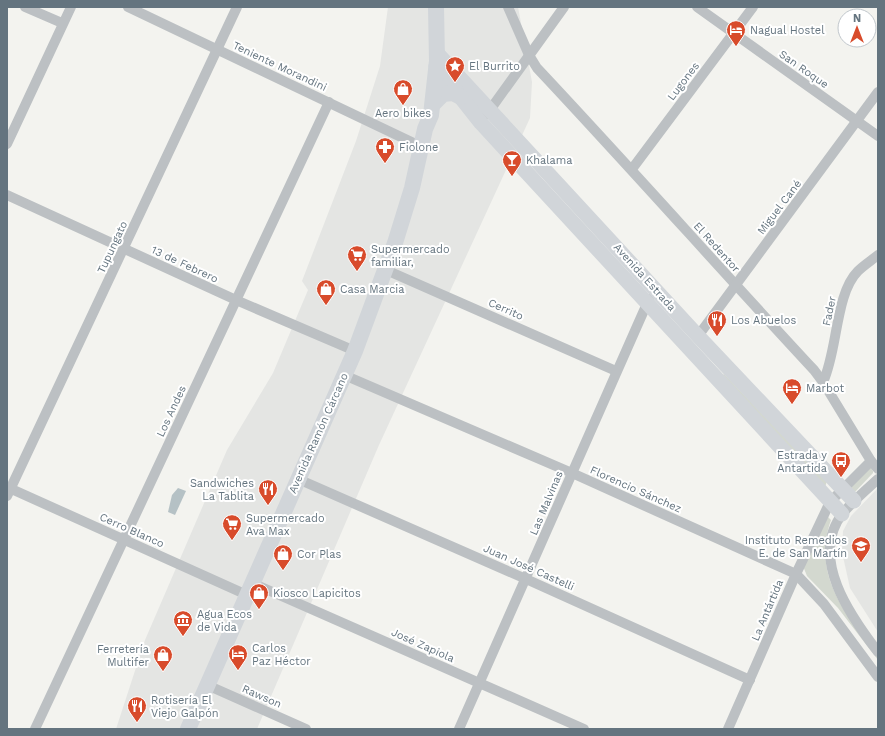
<svg xmlns="http://www.w3.org/2000/svg" width="885" height="736" font-family="'Work Sans',sans-serif">
  <rect width="100%" height="100%" fill="#f3f3ef"/>
  <g fill="#e4e5e3">
    <path d="M388,7H518L532,82L530,118L379,445L257,729H116L145,640L227,450L273,373L308,290L302,281L356,141L380,66Z"/>
    <path d="M878,488V632L850,588L842,552L843,531L851,516Z"/>
  </g>
  <g fill="#d3d8cf">
    <path d="M724,374L827,481L825,487L723,375Z"/>
    <path d="M870,467L873,471V473L854,493L849,489Z"/>
    <path d="M828,517L831,520C811,575 847,616 878,657V660L838,608L807,576L803,566Z"/>
  </g>
  <path fill="#b5c1c5" d="M178,488L186,491L175,515L168,512L172,495Z"/>
  <g fill="none" stroke-linecap="round" stroke-linejoin="round">
    <g stroke="#bcc0c3" stroke-width="10">
      <path d="M25,7L62,23"/>
      <path d="M128,7L422,147"/>
      <path d="M508,7L529,55L537,68C631,168 721,270 814,370L823,382L871,461L878,469"/>
      <path d="M697,7L878,136"/>
      <path d="M487,114L564,7"/>
      <path d="M7,144L71,7"/>
      <path d="M632,169L753,7"/>
      <path d="M7,195L236,300L355,351"/>
      <path d="M386,270L616,371"/>
      <path d="M698,336L878,92"/>
      <path d="M344,375L572,473L796,574L824,604L878,677"/>
      <path d="M823,382C838,350 835,294 858,271C864,265 872,260 878,255"/>
      <path d="M298,479L526,579L750,680"/>
      <path d="M878,479C866,490 853,501 843,513C808,557 851,617 878,652"/>
      <path d="M7,487L247,595"/>
      <path d="M7,496L237,7"/>
      <path d="M252,583L584,729"/>
      <path d="M207,685L306,729"/>
      <path d="M35,729L329,102"/>
      <path d="M459,729L649,299"/>
      <path d="M728,729L796,574L830,502L871,461"/>
    </g>
    <g stroke="#d1d5d9" stroke-width="15">
      <path d="M437,53L698,336L854,501"/>
      <path d="M436,66L481,123L842,514"/>
    </g>
    <g stroke="#d1d5d9" stroke-width="16">
      <path d="M433,104L443,94L453,93L461,97"/>
      <path d="M188,729L355,351L395,243L412,188L425,129L431,115L437,61L436,7"/>
    </g>
  </g>
  <defs>
    <symbol id="hotel-pin" viewBox="-11 -11 22 30"><path d="M0 17L-7.5 6A9.5 9.5 0 1 1 7.5 6Z" fill="#d84b2b" stroke="#fff"/><path d="M-6-4.5h1.5V1H6V5H4.5V3h-9V5H-6ZM-4 0a1.8 1.8 0 1 1 3.6 0ZM.5 0V-2.5h3Q6-2.5 6 0Z" fill="#fff"/></symbol>
    <symbol id="sight-pin" viewBox="-11 -11 22 30"><path d="M0 17L-7.5 6A9.5 9.5 0 1 1 7.5 6Z" fill="#d84b2b" stroke="#fff"/><path d="M0-6L1.8-2.2L6-1.7L2.9 1.2L3.7 5.4L0 3.3L-3.7 5.4L-2.9 1.2L-6-1.7L-1.8-2.2Z" fill="#fff"/></symbol>
    <symbol id="shop-pin" viewBox="-11 -11 22 30"><path d="M0 17L-7.5 6A9.5 9.5 0 1 1 7.5 6Z" fill="#d84b2b" stroke="#fff"/><path d="M-5-2.5h2.3a2.7 3.5 0 0 1 5.4 0H5L5.5 6h-11ZM-1.5-2.5h3a1.5 2.3 0 0 0-3 0Z" fill="#fff"/></symbol>
    <symbol id="pharmacy-pin" viewBox="-11 -11 22 30"><path d="M0 17L-7.5 6A9.5 9.5 0 1 1 7.5 6Z" fill="#d84b2b" stroke="#fff"/><path d="M-2-6h4v4h4v4h-4v4h-4v-4h-4v-4h4Z" fill="#fff"/></symbol>
    <symbol id="bar-pin" viewBox="-11 -11 22 30"><path d="M0 17L-7.5 6A9.5 9.5 0 1 1 7.5 6Z" fill="#d84b2b" stroke="#fff"/><path d="M-6-5H6L.8 .8V4.5H3.5V6h-7V4.5H-.8V.8Z" fill="#fff"/></symbol>
    <symbol id="supermarket-pin" viewBox="-11 -11 22 30"><path d="M0 17L-7.5 6A9.5 9.5 0 1 1 7.5 6Z" fill="#d84b2b" stroke="#fff"/><path d="M-6-5.5h2.5l.6 2H6L4.5 2H-2.5L-4.4-4H-6ZM-1.5 3.2a1.3 1.3 0 1 0 .1 0ZM3 3.2a1.3 1.3 0 1 0 .1 0Z" fill="#fff"/></symbol>
    <symbol id="restaurant-pin" viewBox="-11 -11 22 30"><path d="M0 17L-7.5 6A9.5 9.5 0 1 1 7.5 6Z" fill="#d84b2b" stroke="#fff"/><path d="M-5-6h1v4h1v-4h1v4h1v-4h1v5L-1.5 .5V6h-2V.5L-5-1ZM5-6V6H3V1.5H1.5Q1.5-4 5-6Z" fill="#fff"/></symbol>
    <symbol id="bus-pin" viewBox="-11 -11 22 30"><path d="M0 17L-7.5 6A9.5 9.5 0 1 1 7.5 6Z" fill="#d84b2b" stroke="#fff"/><path d="M-5-6H5V4H4V6H2V4H-2V6H-4V4H-5ZM-3.5-4V0h7V-4ZM-3.5 1.2v1.5H-2V1.2ZM2 1.2v1.5H3.5V1.2Z" fill="#fff"/></symbol>
    <symbol id="school-pin" viewBox="-11 -11 22 30"><path d="M0 17L-7.5 6A9.5 9.5 0 1 1 7.5 6Z" fill="#d84b2b" stroke="#fff"/><path d="M0-5L7-2L0 1L-7-2ZM-4 1L0 2.5L4 1V4Q0 6-4 4Z" fill="#fff"/></symbol>
    <symbol id="museum-pin" viewBox="-11 -11 22 30"><path d="M0 17L-7.5 6A9.5 9.5 0 1 1 7.5 6Z" fill="#d84b2b" stroke="#fff"/><path d="M0-6L6-3V-2H-6V-3ZM-5-1h2V3h-2ZM-1-1h2V3h-2ZM3-1h2V3H3ZM-6 4H6V6H-6Z" fill="#fff"/></symbol>
  </defs>
  <g fill-rule="evenodd">
    <use href="#hotel-pin" x="725" y="19" width="22" height="30"/>
    <use href="#sight-pin" x="444" y="55" width="22" height="30"/>
    <use href="#shop-pin" x="392" y="78" width="22" height="30"/>
    <use href="#pharmacy-pin" x="374" y="136" width="22" height="30"/>
    <use href="#bar-pin" x="501" y="149" width="22" height="30"/>
    <use href="#supermarket-pin" x="346" y="244" width="22" height="30"/>
    <use href="#shop-pin" x="315" y="278" width="22" height="30"/>
    <use href="#restaurant-pin" x="706" y="309" width="22" height="30"/>
    <use href="#hotel-pin" x="781" y="377" width="22" height="30"/>
    <use href="#bus-pin" x="830" y="450" width="22" height="30"/>
    <use href="#restaurant-pin" x="257" y="478" width="22" height="30"/>
    <use href="#supermarket-pin" x="221" y="513" width="22" height="30"/>
    <use href="#school-pin" x="850" y="535" width="22" height="30"/>
    <use href="#shop-pin" x="272" y="543" width="22" height="30"/>
    <use href="#shop-pin" x="248" y="582" width="22" height="30"/>
    <use href="#museum-pin" x="172" y="609" width="22" height="30"/>
    <use href="#hotel-pin" x="227" y="643" width="22" height="30"/>
    <use href="#shop-pin" x="152" y="644" width="22" height="30"/>
    <use href="#restaurant-pin" x="126" y="695" width="22" height="30"/>
  </g>
  <g text-anchor="middle" stroke-width="4" stroke-linejoin="round" paint-order="stroke">
    <g font-size="11" fill="#64747f" stroke="#fff" text-anchor="start">
      <text x="750" y="34">Nagual Hostel</text>
      <text x="469" y="70">El Burrito</text>
      <text x="403" y="117" text-anchor="middle">Aero bikes</text>
      <text x="399" y="151">Fiolone</text>
      <text x="526" y="164">Khalama</text>
      <text x="371" y="253">Supermercado<tspan x="371" dy="13">familiar,</tspan></text>
      <text x="340" y="293">Casa Marcia</text>
      <text x="731" y="324">Los Abuelos</text>
      <text x="806" y="392">Marbot</text>
      <text x="827" y="459" text-anchor="end">Estrada y<tspan x="827" dy="13">Antartida</tspan></text>
      <text x="254" y="487" text-anchor="end">Sandwiches<tspan x="254" dy="13">La Tablita</tspan></text>
      <text x="246" y="522">Supermercado<tspan x="246" dy="13">Ava Max</tspan></text>
      <text x="847" y="544" text-anchor="end">Instituto Remedios<tspan x="847" dy="13">E. de San Martín</tspan></text>
      <text x="297" y="558">Cor Plas</text>
      <text x="273" y="597">Kiosco Lapicitos</text>
      <text x="197" y="618">Agua Ecos<tspan x="197" dy="13">de Vida</tspan></text>
      <text x="252" y="652">Carlos<tspan x="252" dy="13">Paz Héctor</tspan></text>
      <text x="149" y="653" text-anchor="end">Ferretería<tspan x="149" dy="13">Multifer</tspan></text>
      <text x="151" y="704">Rotisería El<tspan x="151" dy="13">Viejo Galpón</tspan></text>
    </g>
    <g font-size="11" fill="#64747f" stroke="#fff">
      <text transform="translate(280 66) rotate(25)" y="4">Teniente Morandini</text>
      <text transform="translate(804 69) rotate(35)" y="4">San Roque</text>
      <text transform="translate(683 81) rotate(-53)" y="4">Lugones</text>
      <text transform="translate(779 207) rotate(-53)" y="4">Miguel Cané</text>
      <text transform="translate(112 247) rotate(-65)" y="4">Tupungato</text>
      <text transform="translate(717 247) rotate(48)" y="4">El Redentor</text>
      <text transform="translate(185 264) rotate(25)" y="4">13 de Febrero</text>
      <text transform="translate(645 277) rotate(48)" y="4">Avenida Estrada</text>
      <text transform="translate(506 309) rotate(24)" y="4">Cerrito</text>
      <text transform="translate(829 311) rotate(-78)" y="4">Fader</text>
      <text transform="translate(171 411) rotate(-65)" y="4">Los Andes</text>
      <text transform="translate(318 433) rotate(-66)" y="4">Avenida Ramón Cárcano</text>
      <text transform="translate(636 489) rotate(24)" y="4">Florencio Sánchez</text>
      <text transform="translate(546 503) rotate(-67)" y="4">Las Malvinas</text>
      <text transform="translate(132 530) rotate(24)" y="4">Cerro Blanco</text>
      <text transform="translate(529 567) rotate(24)" y="4">Juan José Castelli</text>
      <text transform="translate(767 610) rotate(-67)" y="4">La Antártida</text>
      <text transform="translate(423 645) rotate(24)" y="4">José Zapiola</text>
      <text transform="translate(262 696) rotate(24)" y="4">Rawson</text>
    </g>
  </g>
  <rect width="885" height="736" fill="none" stroke="#64747f" stroke-width="16"/>
  <g transform="translate(857 28)"><circle r="19" fill="#ffffff" stroke="#c1c7cc"/>
  <path d="M0-3L7 15L0 10L-7 15Z" fill="#d84b2b"/>
  <text y="-6" font-size="11" font-weight="bold" text-anchor="middle" fill="#64747f">N</text>
  </g>
</svg>
